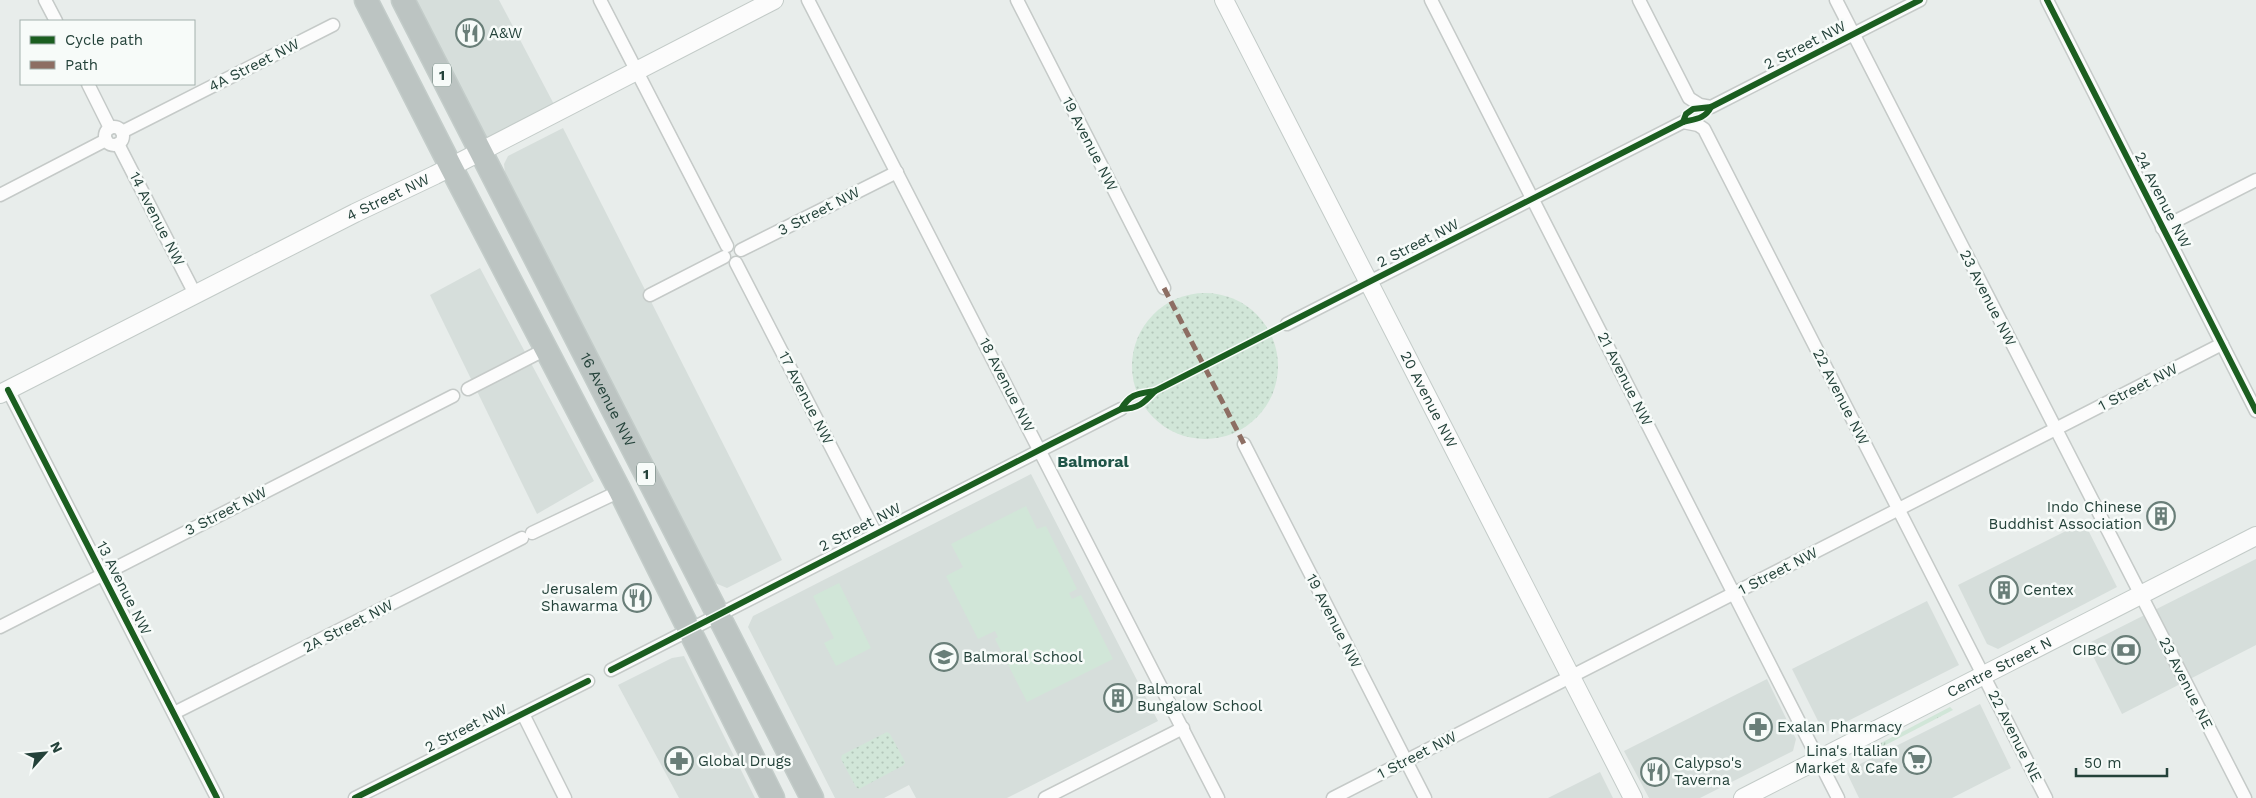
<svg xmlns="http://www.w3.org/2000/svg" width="2256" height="798" font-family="'Work Sans',sans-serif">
  <defs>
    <pattern id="grass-tufts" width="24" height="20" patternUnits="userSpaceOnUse" patternTransform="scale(1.25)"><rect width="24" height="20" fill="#d1e6d8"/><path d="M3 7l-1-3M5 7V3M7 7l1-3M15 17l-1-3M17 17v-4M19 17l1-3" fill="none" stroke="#b3c6ba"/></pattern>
    <pattern id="park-dots" width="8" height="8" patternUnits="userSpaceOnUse" patternTransform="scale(1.25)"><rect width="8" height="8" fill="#d1e6d8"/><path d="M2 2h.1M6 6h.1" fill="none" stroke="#b3c6ba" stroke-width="1.8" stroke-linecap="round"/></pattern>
  </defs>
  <rect width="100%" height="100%" fill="#e8edeb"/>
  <g fill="#d6dedb">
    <path d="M403,0H499L557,110L480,150Z"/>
    <path d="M563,128L782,560L727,588L715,583L505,174L504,164L508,156Z"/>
    <path d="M480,268L594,481L537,514L430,295Z"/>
    <path d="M1031,474L1158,721L1007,798H916L909,785L884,798H835L748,627L753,616Z"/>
    <path d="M2084,522L2117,587L1998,649L1987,644L1958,585Z"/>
    <path d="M2256,559V645L2122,714L2087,644Z"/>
    <path d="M1927,601L1959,665L1824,733L1792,669Z"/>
    <path d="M684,656L755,798H679L618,685L672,658Z"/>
    <path d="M1767,679L1796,739L1793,751L1700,798H1649L1624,751Z"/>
    <path d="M1980,704L2011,768L1952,798H1859L1846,771Z"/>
    <path d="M1600,772L1613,798H1548Z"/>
  </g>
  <path fill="url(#grass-tufts)" d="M1950,707L1953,710L1878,749L1879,744Z"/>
  <g fill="url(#park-dots)">
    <circle cx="1205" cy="366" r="73"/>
    <path d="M887,732L890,734L905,762L904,765L859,789L856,787L841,759L842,755Z"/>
  </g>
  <g fill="#d1e6d8">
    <path d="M1026,506L1037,529L1046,526L1077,589L1069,593L1072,599L1081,595L1113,659L1027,702L995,639L998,637L995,631L978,639L946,576L963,567L951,544Z"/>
    <path d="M839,583L871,648L836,666L824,643L834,638L813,596Z"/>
  </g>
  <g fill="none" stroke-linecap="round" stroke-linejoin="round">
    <defs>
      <g id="street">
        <path d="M45,0L56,21"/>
        <path d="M600,0L727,246"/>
        <path d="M808,0L1218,798"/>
        <path d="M1017,0L1164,288"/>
        <path d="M1431,0L1838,798"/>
        <path d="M1639,0L1689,98L1700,105L1711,107L1920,0"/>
        <path d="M1836,0L2245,798"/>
        <path d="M2047,0L2256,411"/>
        <path d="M88,84L110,128"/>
        <circle cx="114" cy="136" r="9"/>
        <path d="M122,132L333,25"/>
        <path d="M118,144L195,294"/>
        <path d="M0,195L106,140"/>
        <path d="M2162,228L2256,180"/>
        <path d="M741,250L897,172"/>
        <path d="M736,263L876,534"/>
        <path d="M650,295L724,257"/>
        <path d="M1287,324L1683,122L1698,125L1704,129L2046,798"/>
        <path d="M468,389L546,349"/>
        <path d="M8,390L217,798"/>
        <path d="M1244,444L1425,798"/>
        <path d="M532,533L620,491"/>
        <path d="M0,627L453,396"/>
        <path d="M611,670L1121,409"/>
        <path d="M174,713L522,538"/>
        <path d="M523,714L565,798"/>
        <path d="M355,798L588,681"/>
        <path d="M1045,798L1183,728"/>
        <path d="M1333,798L2222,344"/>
      </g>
      <g id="secondary">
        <path id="s1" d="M1224,0L1633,798"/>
        <path id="s2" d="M0,394L355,213L435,175L774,0"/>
        <path id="s3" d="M1743,798L2256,536"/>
      </g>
      <g id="highway">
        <path d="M366,0L451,167L620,491L773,798"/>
        <path id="s4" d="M403,0L812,798"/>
      </g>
    </defs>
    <use href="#street" stroke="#c5cac8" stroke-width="15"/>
    <use href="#secondary" stroke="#c3cbc8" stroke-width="20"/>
    <use href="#highway" stroke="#c3ccc9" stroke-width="25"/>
    <use href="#street" stroke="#fcfcfc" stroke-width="12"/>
    <use href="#secondary" stroke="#fcfcfc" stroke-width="18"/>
    <use href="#highway" stroke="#bcc4c2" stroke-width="22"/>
    <path stroke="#8d6e63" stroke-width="5" stroke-dasharray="10 5" stroke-linecap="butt" d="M1164,288L1244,444"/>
    <defs>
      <g id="cycleway">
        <path d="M2047,0L2256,411"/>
        <path d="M1683,122L1686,114L1693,109L1711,107L1920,0"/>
        <path d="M8,390L217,798"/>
        <path d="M1121,409C1131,393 1138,394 1155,391L1683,122C1695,119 1705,119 1711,107"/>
        <path d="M611,670L1053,443L1121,409C1138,409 1144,403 1155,391"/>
        <path d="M355,798L588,681"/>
      </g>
    </defs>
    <use href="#cycleway" stroke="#f7fbf9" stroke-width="9"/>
    <use href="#cycleway" stroke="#1b5e20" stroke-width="6"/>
  </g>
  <defs>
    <symbol id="restaurant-ring" viewBox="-11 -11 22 22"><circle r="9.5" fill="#f7fbf9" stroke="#697e78" stroke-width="1.5"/><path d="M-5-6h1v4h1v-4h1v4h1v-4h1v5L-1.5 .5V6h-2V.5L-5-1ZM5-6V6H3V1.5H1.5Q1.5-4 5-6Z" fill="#697e78"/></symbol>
    <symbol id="building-ring" viewBox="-11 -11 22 22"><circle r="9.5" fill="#f7fbf9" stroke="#697e78" stroke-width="1.5"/><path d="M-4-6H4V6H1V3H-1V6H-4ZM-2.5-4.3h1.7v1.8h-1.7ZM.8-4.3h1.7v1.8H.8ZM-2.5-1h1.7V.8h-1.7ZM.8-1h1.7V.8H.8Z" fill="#697e78"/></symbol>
    <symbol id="bank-ring" viewBox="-11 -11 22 22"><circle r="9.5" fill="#f7fbf9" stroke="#697e78" stroke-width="1.5"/><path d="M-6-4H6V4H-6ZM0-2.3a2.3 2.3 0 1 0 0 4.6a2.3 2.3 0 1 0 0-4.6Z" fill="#697e78"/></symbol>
    <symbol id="school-ring" viewBox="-11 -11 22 22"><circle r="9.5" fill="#f7fbf9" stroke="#697e78" stroke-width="1.5"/><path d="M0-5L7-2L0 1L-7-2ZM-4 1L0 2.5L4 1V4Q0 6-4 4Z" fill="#697e78"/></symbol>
    <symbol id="pharmacy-ring" viewBox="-11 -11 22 22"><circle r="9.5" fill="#f7fbf9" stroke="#697e78" stroke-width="1.5"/><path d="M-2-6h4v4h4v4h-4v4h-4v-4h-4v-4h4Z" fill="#697e78"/></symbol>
    <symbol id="supermarket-ring" viewBox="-11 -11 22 22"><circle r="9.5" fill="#f7fbf9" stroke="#697e78" stroke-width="1.5"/><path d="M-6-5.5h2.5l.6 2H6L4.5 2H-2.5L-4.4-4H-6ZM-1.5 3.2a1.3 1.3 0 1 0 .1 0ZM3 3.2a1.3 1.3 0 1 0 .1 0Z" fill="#697e78"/></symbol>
  </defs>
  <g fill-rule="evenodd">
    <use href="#restaurant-ring" x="454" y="17" width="32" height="32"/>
    <use href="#building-ring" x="2145" y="500" width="32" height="32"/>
    <use href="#building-ring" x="1988" y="574" width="32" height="32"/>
    <use href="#restaurant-ring" x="621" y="582" width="32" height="32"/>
    <use href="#bank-ring" x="2110" y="634" width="32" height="32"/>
    <use href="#school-ring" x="928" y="641" width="32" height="32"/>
    <use href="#building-ring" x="1102" y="682" width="32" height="32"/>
    <use href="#pharmacy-ring" x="1742" y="711" width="32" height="32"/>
    <use href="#supermarket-ring" x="1901" y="744" width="32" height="32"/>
    <use href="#pharmacy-ring" x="663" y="745" width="32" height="32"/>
    <use href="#restaurant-ring" x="1639" y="756" width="32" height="32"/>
  </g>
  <g text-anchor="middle" stroke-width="5" stroke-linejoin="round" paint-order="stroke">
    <g fill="#f7fbf9" stroke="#637a73" stroke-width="1">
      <rect x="433" y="63.5" width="18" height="23" rx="4"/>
      <rect x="637" y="462.5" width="18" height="23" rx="4"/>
    </g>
    <g font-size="14" font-weight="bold" fill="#24423a">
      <text x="442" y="80">1</text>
      <text x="646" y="479">1</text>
    </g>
    <g font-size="15" fill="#24423a" stroke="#f7fbf9" text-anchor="start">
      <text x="489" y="38">A&amp;W</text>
      <text x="2142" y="512" text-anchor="end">Indo Chinese<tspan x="2142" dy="17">Buddhist Association</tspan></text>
      <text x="618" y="594" text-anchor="end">Jerusalem<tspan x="618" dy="17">Shawarma</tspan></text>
      <text x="2023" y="595">Centex</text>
      <text x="2107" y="655" text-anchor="end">CIBC</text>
      <text x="963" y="662">Balmoral School</text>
      <text x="1137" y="694">Balmoral<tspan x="1137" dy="17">Bungalow School</tspan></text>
      <text x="1777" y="732">Exalan Pharmacy</text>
      <text x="1898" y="756" text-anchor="end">Lina's Italian<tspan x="1898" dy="17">Market &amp; Cafe</tspan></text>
      <text x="698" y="766">Global Drugs</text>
      <text x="1674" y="768">Calypso's<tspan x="1674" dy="17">Taverna</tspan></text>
    </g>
    <g font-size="15" fill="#24423a" stroke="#f7fbf9">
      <text transform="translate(1805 45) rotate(-27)" y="5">2 Street NW</text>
      <text transform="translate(254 65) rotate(-27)" y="5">4A Street NW</text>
      <text transform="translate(1090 144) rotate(63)" y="5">19 Avenue NW</text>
      <text dy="5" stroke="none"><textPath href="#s2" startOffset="435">4 Street NW</textPath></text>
      <text transform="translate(2163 200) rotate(63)" y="5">24 Avenue NW</text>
      <text transform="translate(819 211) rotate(-27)" y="5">3 Street NW</text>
      <text transform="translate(157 219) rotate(63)" y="5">14 Avenue NW</text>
      <text transform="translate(1418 243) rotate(-27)" y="5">2 Street NW</text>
      <text transform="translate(1988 298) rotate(63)" y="5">23 Avenue NW</text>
      <text transform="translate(1625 379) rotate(63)" y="5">21 Avenue NW</text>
      <text transform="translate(1007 385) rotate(63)" y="5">18 Avenue NW</text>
      <text transform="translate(2138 387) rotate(-27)" y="5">1 Street NW</text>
      <text transform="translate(1841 397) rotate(63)" y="5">22 Avenue NW</text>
      <text transform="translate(806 398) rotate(63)" y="5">17 Avenue NW</text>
      <text dy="5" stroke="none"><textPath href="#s4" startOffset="449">16 Avenue NW</textPath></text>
      <text dy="5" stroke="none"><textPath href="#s1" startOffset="449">20 Avenue NW</textPath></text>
      <text transform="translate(226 511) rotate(-27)" y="5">3 Street NW</text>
      <text transform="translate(860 527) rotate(-27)" y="5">2 Street NW</text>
      <text transform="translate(1778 571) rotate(-27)" y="5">1 Street NW</text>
      <text transform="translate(124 588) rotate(63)" y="5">13 Avenue NW</text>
      <text transform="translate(1334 621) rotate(63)" y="5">19 Avenue NW</text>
      <text transform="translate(348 626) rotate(-27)" y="5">2A Street NW</text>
      <text dy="5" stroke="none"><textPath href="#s3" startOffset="288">Centre Street N</textPath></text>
      <text transform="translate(2186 683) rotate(63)" y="5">23 Avenue NE</text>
      <text transform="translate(466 728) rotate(-27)" y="5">2 Street NW</text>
      <text transform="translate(2015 736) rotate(63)" y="5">22 Avenue NE</text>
      <text transform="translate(1417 755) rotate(-27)" y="5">1 Street NW</text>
    </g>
    <g font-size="16" font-weight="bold" fill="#1f5548" stroke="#f7fbf9">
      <text x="1093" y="467">Balmoral</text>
    </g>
  </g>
  <rect x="20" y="20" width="175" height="65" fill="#f7fbf9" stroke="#a3b1ad"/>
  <rect x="30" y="36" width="25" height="8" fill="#1b5e20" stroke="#a3b1ad"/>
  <text x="65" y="45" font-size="15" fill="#24423a">Cycle path</text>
  <rect x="30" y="61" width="25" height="8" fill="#8d6e63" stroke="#a3b1ad"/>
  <text x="65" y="70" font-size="15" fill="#24423a">Path</text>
  <g transform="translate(45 753) rotate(63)" stroke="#f7fbf9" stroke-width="4" paint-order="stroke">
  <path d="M0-4L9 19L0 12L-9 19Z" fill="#24423a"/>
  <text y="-8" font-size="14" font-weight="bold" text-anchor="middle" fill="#24423a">N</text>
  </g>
  <path d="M2076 768v8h91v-8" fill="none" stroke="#24423a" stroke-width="2.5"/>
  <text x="2084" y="768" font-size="15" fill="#24423a" stroke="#f7fbf9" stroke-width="4" paint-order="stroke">50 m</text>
</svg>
